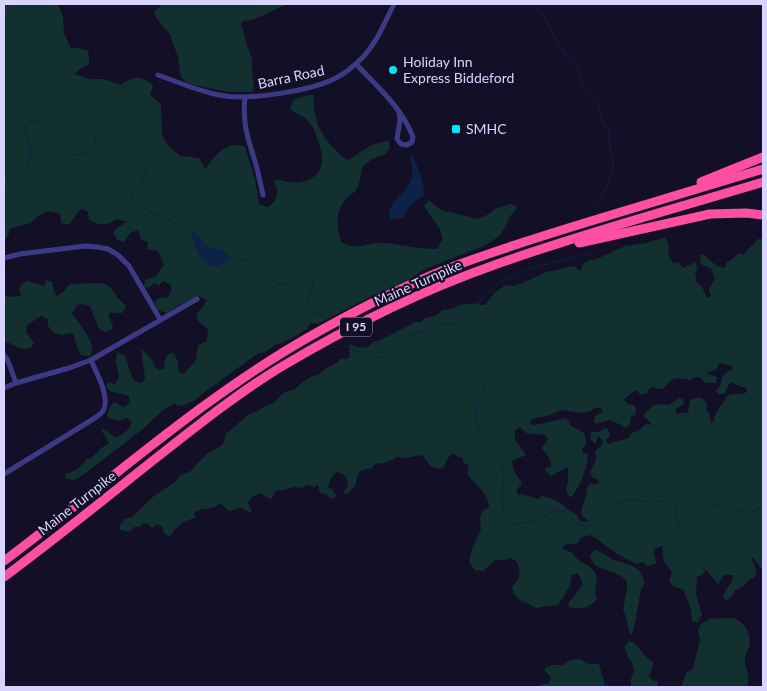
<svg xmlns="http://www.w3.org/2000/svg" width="767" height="691" font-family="Lato,sans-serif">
  <rect width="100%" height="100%" fill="#130f26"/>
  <g fill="#12302f" fill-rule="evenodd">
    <path d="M4,4H58L63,17L64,33L71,48H79L88,51L89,57V65L83,67L74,74L90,79H103L121,85C132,76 140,76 152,84L153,87L150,94L155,100L161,104L162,135L168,146L181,156L199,158L206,169C213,156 229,139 245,147L255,179L259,204L268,207L275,201L278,190L275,185L274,180C281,180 284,181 289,182C313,185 328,170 320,147C317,139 315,128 309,122C304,115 296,115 290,109L293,100L304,96L313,94C314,104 314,113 317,122C321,135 337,155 349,160C362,151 372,142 389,141L390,148L386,154L372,159L362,167C361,175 360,184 356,190C352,195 345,198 342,204C335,216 338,230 341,242C358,252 368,241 386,243C403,245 419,249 437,249L443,238L439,228L424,206L429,200L441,210L478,219L487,215L495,209L510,204L515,205L517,209L510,216L505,228L498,237L486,245L423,270L408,281L358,303L318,324L310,323L307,329L290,339L282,343L276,344L265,352L257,354L216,384L206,391L194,401L182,406L174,404L163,410L144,428L82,476L73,480L65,478L66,473C76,473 81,466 87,458L91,459L100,449L109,443L100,428L110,433L116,438L128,430L132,422L127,418C119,422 114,421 107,416L110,406L115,402L123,407L130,403L129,396L110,391L106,386L108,382L115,384L119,378L116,360L117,352L125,356L132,377L136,382L142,383L145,378L141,348L152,360L155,367L159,370L164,369L165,359L168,354L173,353L178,361L179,373L184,374L196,360L198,345L207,341L208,329C189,316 198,315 207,300L199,296L181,304L167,313L158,310L154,302L159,298H167L172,290L170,284L163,281L159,286L154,283L150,287L144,288L145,280L155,277L164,265L159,253L156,250H147L148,242L141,239L138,230L130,233L124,242L117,240L113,232L120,226L127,222L117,219C105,226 101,226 89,220L88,212L82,209L78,212L69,225L61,223L60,213L47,211L38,216L31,223L9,229V233L6,239L4,238Z"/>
    <path d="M159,4H288L255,19L241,22L247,46L252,58V73L254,87L252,92H228L194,85L186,82L181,77L178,56L172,42L171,36L156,18L154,11L161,7Z"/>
    <path d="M665,237L669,245L668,254L673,263L678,262L683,268L696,262L697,269L695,274L697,278L695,282C707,287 701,291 708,298L711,296L709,289L715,279L711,268L707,267L701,264L700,260L701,255H705C709,261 718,267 725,268L727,262C732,260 735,256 740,253L743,255L758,239H763V570L760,567L753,558L751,559C754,565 760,573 753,578C752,579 751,579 749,580C744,585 743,588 735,590L732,596L726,601L723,597C726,587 732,585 733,575H724L718,584L706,570L703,574L697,577L696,594L702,615L697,623L692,621L691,609L683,589L674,587L669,581L672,572L664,562L662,546L654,549V555L657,563L648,566L642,562L637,564L617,554L594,537L590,535L580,538L578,543L572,544H566L562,548L573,553C577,563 589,563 594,571C601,581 592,589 597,598C592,608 577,611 568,606L569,602L583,585L578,573L572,575L570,586L558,605L548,606L536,608C525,601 514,601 512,587C521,576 521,576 517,562L511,558L504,560H495L483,571L475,570L469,562L472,549L481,529L480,517L484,509L489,508C489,493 475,485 467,474L469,465L464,464L462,457H458L452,453L446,461L444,467L438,469L430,466L423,455L405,458L397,457C390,462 384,463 375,464L372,468C359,470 357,472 356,485L347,494L343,493L348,485L346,477L342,474L337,472C332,476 329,481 328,488L332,489L336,495L335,498L332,499L325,494L320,493L318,485L314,487L309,485L300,488L294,487L283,490H278L274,493L272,499L266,497L261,493L253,496L248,502L251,510V513L241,508L229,511L220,503C211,512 203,506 194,513L196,518C184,520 176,526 170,537L164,533L163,528L158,524L152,528L148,524L144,523L140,527H134L130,532L120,530V525L125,519L132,517L154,496L175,482L180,476L191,471L197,464L207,454L222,445L225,440L226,434L249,414L256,412L267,405L273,404L283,393L295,389L300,384L312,376L319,375C324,367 335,366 341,359H347L350,357L349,344C355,346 360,349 367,347C373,344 371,341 379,341L415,322H422L424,318L435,316L443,310L452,309L459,305L479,303L481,305H485L494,293L505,285L513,286L520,284L546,272L574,266L581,271L582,265L589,260L597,259L625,246L647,243ZM719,363L732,366V370L727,372L722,377L721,384L716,391L719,394H725L728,386L731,382L741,387H746L747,392C740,395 734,393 727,396C723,405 714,412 714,421L711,423L709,413L706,410L707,404L704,399L699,397L690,400L688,413H681L676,414V409L683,405L684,400L679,398L669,405C650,403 655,404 643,416L649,421L652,425L647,424L643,426L639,431L631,433L629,438L607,444L606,440L610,436L608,429L604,428L599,432H591L590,438L595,444L598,436L603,440L601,446L595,451L596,460L590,472L593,478L597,479L599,482L597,484L590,483C585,488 588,493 585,499C582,507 581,507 582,516L587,519L588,522L580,521L577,515L567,509L562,504L553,499L542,496L538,499L522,494L519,496L516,491L522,483L514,471L512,461L516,459L526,455L515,440V431L520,427L526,433L545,435L548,439L542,448L550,459L551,468L546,467L545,470L551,476L568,467V481L566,490L570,498C581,486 587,469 588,454L582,452V449L586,445C586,426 580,434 569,424L570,422L565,418L546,423L532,425L530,422L532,419L550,415L562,410L581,413L591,411L595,408H601L603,412L596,415L594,420L595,424L610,420L623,426L624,428L628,427L630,423L631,416L635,415L636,409L634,405L628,404L624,399L630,394L636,390L641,395L648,393L649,389L653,387L657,389H663L671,380L677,378L690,380L696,377L701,378L705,383H716L717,377L706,373L717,369Z"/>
    <path d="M46,280L52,282L54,292L57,296L63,292L70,284L103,283L110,287L117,297L126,306L122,313H115L111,312L108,315L113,325L112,329L106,332L99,329L90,306L83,304L77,305L72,313C77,321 92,339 92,348C93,350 91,354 90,356L81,355L76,344L74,335L70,333L63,335L54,333L48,326V319L41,316L27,325L26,332L34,343L31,348C18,351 16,345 4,341V295L8,297L21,296L19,289L21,285L28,281L44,286Z"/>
    <path d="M595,549L614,560L631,565L640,571L645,583L641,589L633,633L630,635L626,617L623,609L627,590V581C625,579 623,577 621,576C610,569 593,571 590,556Z"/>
    <path d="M709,619C716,619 730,617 736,619C745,623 750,633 750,642C750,648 746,652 745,657C743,666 752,675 747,687H681L686,673L693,669L700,640L698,630L701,624Z"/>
    <path d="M629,641C640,644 642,656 653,662V666L649,676L653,681H658V687H631V679L634,670L632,662L628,657L624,647Z"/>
    <path d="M580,659L589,664H599L605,685L612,686L617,685L618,687H533L549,683L551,677L544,670L546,667L552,665H563L571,660Z"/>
  </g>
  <g fill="#0c2248">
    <path d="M411,155C417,161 424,185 425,195L410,205L404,217L390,220C385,201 408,194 412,177C413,171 411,163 410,157Z"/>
    <path d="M192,230C201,233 201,244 209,247C219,251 224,247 230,258C225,262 220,268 213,267C202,267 192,241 191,232Z"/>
  </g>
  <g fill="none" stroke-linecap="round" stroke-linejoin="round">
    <g stroke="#0c2248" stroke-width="1">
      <path d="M536,4L549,25L553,35L568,58L577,66L583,88L598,104L602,121L609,132L608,138L613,158V166L608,184L601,197L585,211"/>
      <path d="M4,184C18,183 30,166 31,152C31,144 27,136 24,129C27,123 33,117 39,122C43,124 42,125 45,127C48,130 52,131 54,135C56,140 58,145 62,149C68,155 76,156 84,154C88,152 92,150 93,146C95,143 95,139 96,135L101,131L106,132C120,144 139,150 147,168L140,186L131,197V199C149,215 173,219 191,233"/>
      <path d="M228,260L234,262C250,255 253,265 264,274C268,278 273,280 277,283C282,285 288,285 293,283C300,280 302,269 313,281L308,305L313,312L322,315L327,318"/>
      <path d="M422,331C427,329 432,325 438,325C445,324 452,325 459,324L461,317L467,308L482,299L500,282L535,267L596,252"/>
      <path d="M341,344L357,352H364L367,356C373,358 379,358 385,356C392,350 408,334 415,333C418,332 420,332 423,333C434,336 480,374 483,385C484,389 482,392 480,396C477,406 474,416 478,426C481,434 487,446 492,453C497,460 503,463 504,472C505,480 501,487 502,495C502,499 505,502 504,506C502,514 498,521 507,526C512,525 517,523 522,523C527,522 532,523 537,521C546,518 550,509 561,511C571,513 575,527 586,526C596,524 601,515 608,510C613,506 619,503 624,501C633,498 642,502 651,502C660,501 669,499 676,507C678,517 676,530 689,531C697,525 693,513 703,508C727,496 739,524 763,506"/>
    </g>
    <g stroke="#3d3a85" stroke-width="5">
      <path d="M356,64C377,86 402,108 413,137L412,142L407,145L401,144L397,139L400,120L399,112"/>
      <path d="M158,75C178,82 198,91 219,95C247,101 311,91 336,78C346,73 355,65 363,57C377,42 385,22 394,4"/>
      <path d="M245,97C242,126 249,141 257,168C259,177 261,186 263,195"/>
      <path d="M4,258L20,254L85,246L97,247L108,249L118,255L129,266L160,319"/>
      <path d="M4,355L8,361L16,383"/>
      <path d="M4,388L16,383L69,368L91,360L197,299"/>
      <path d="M4,474L90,421C95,418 100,415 103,411C111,398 96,372 91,360"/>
    </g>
    <g stroke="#ff4fa3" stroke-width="9">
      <path d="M701,182L763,157"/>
      <path d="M579,243L710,214L746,213L763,215"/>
      <path d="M4,561C107,484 203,396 316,333C357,310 400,288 444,270C496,250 548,234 601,218C655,202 709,185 763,169"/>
      <path d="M4,577C54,540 102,501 151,462C193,429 235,395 281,367C348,327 423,290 497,264C584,233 674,209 763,182"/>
    </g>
  </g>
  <g fill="#00e5ff" stroke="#130f26" stroke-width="2">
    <circle cx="393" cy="70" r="5"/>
    <rect x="451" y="124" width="10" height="10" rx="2.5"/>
  </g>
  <g text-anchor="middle" stroke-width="4.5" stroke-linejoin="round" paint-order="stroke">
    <rect fill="#130f26" stroke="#9e99be" stroke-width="1" x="340" y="317.5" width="32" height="19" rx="4"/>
    <g font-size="12" font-weight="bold" fill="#d9d4ff">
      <text x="356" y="331">I 95</text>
    </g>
    <g font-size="14" fill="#d9d4ff" stroke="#130f26" text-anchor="start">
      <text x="403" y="67">Holiday Inn<tspan x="403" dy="16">Express Biddeford</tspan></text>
      <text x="466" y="134">SMHC</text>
    </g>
    <g font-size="14" fill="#d9d4ff" stroke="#130f26">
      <text transform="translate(291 77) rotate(-12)" y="5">Barra Road</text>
      <text transform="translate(418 283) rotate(-24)" y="5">Maine Turnpike</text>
      <text transform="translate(77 503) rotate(-38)" y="5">Maine Turnpike</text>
    </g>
  </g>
  <rect width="767" height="691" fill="none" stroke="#d9d4ff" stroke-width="10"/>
</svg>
